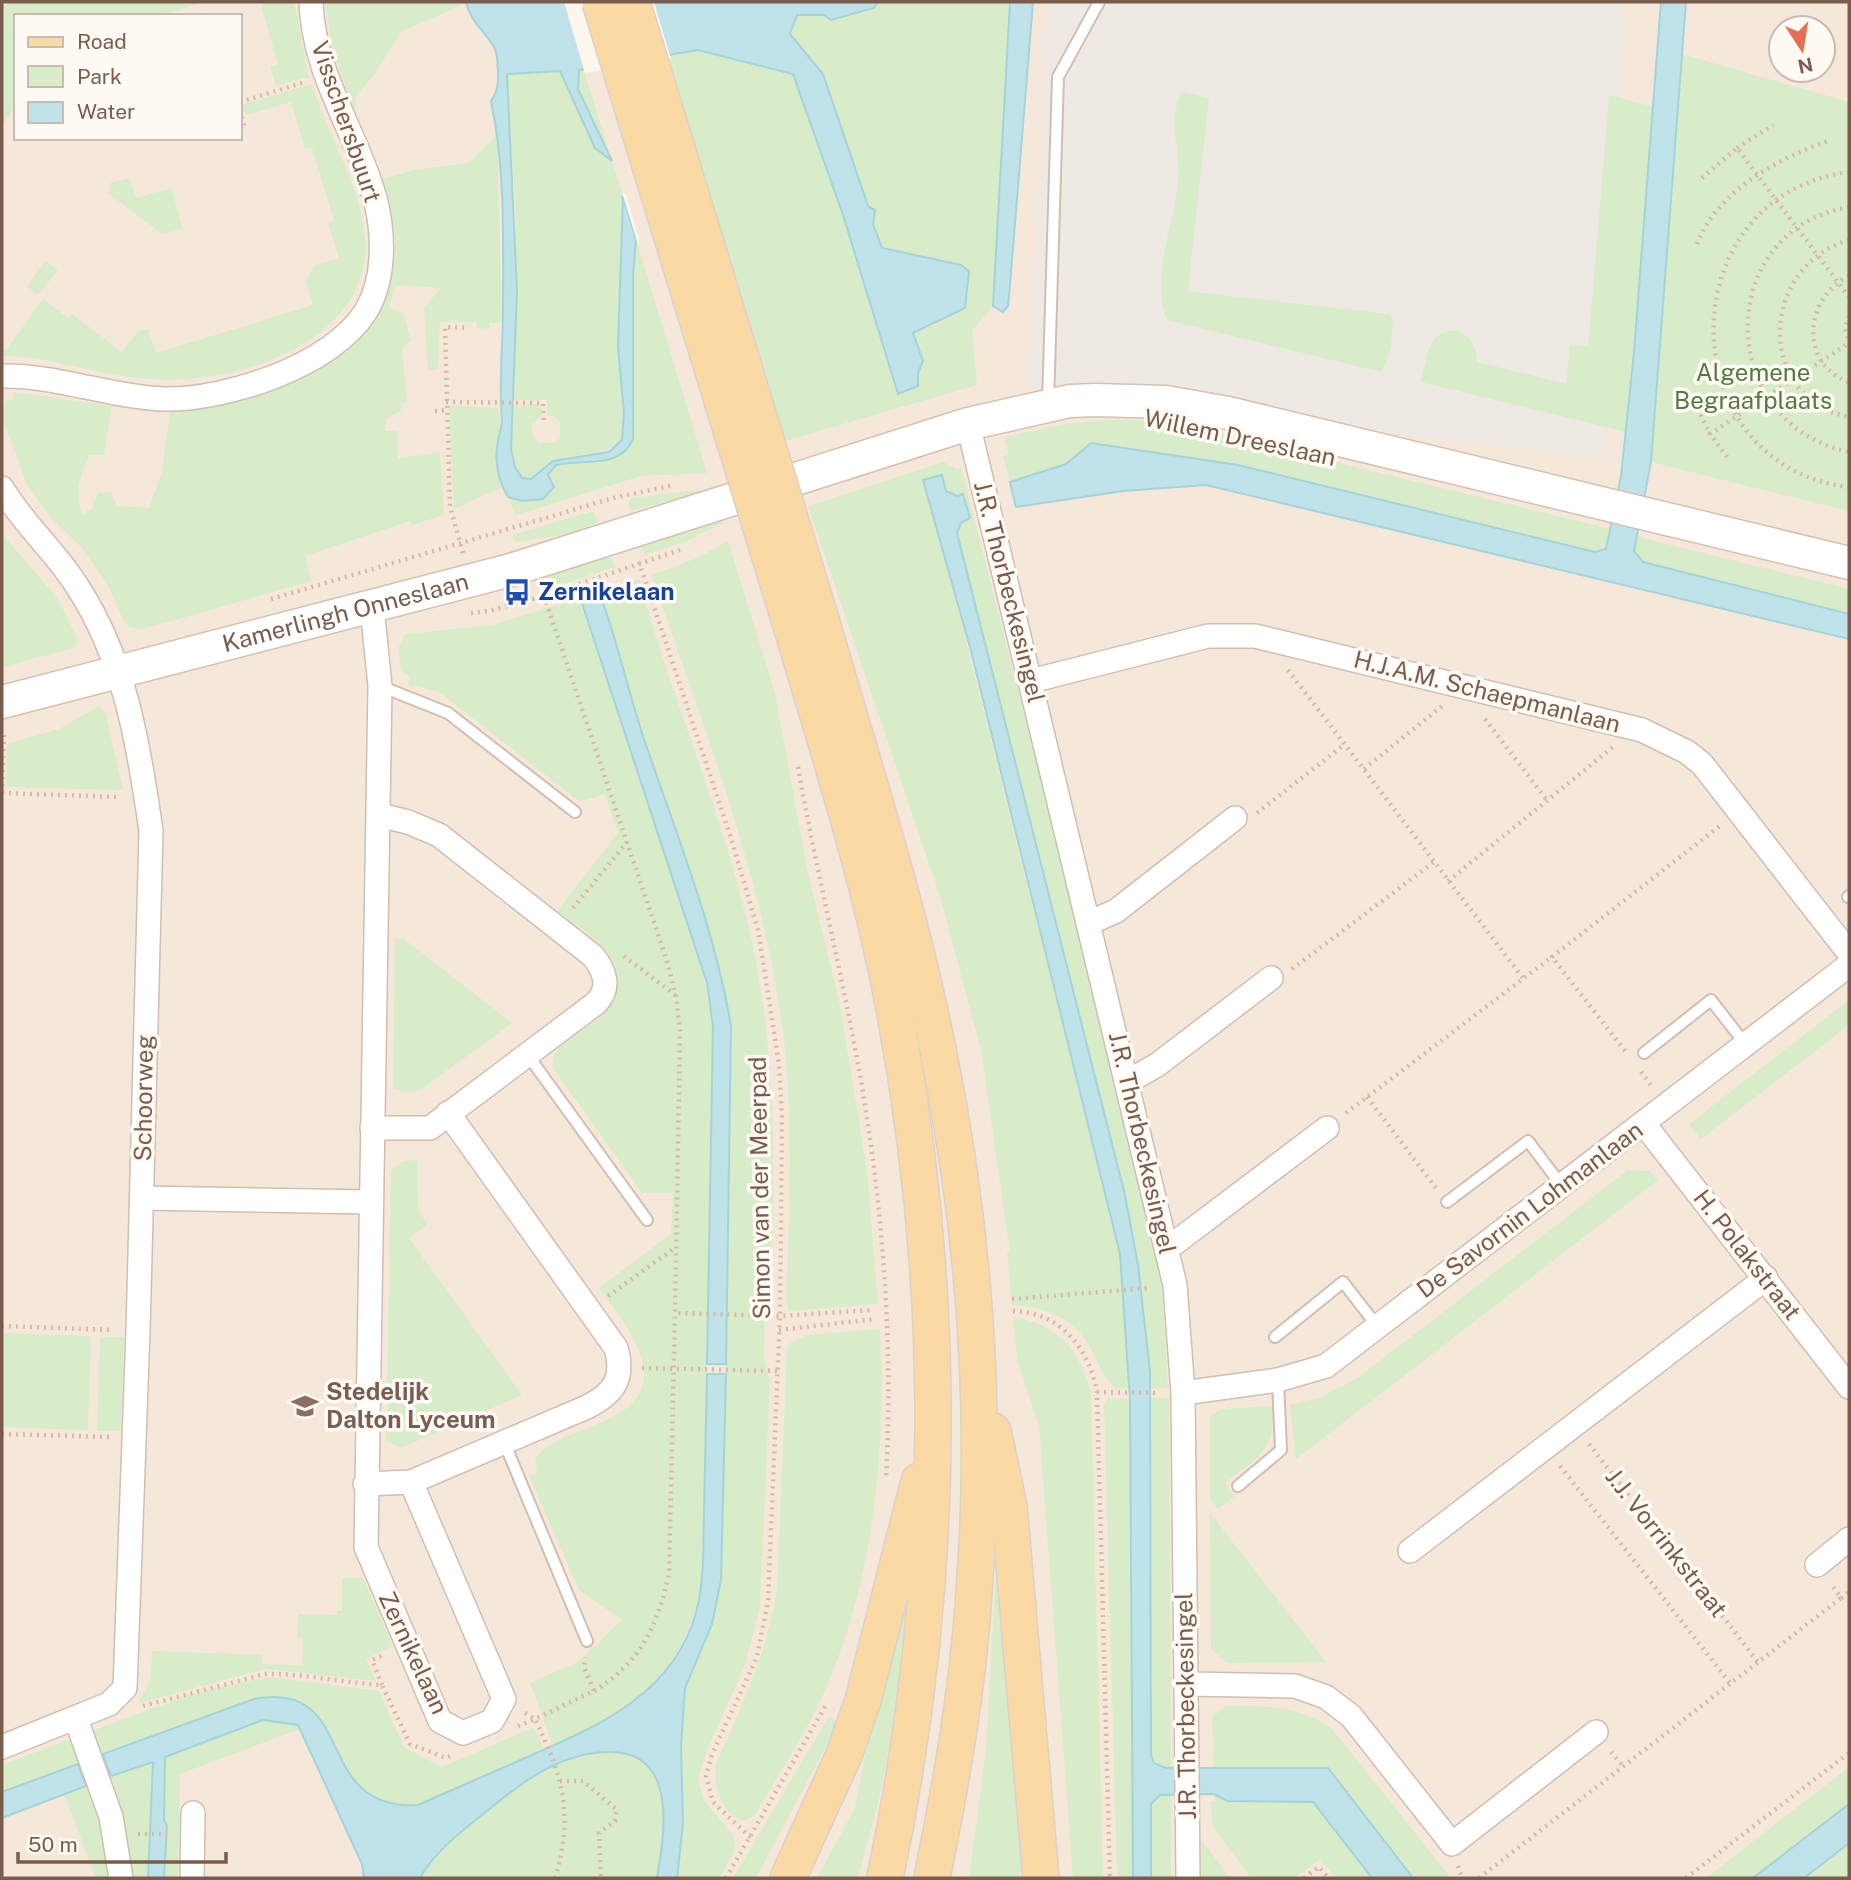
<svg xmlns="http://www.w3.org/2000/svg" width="1851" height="1880" font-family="'Public Sans',sans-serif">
  <rect width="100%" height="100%" fill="#fdf6ec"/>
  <path fill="#f5e8da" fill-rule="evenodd" d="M2,2H1849V1878H2ZM16,16H240V138H16ZM1781,28H1823V70H1781Z"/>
  <path fill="#efe9e4" d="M1048,2H1623L1601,459L1028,391Z"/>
  <g fill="#d8ecc9">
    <path d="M8,2H205L158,16H16V106L2,125V8Z"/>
    <path d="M260,2H294L309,77L276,86L270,66L278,64Z"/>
    <path d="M325,2H466V3L401,32L374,75L355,97L357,107L353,109L332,47Z"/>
    <path d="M878,2H1010L993,306L972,331L977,385L785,441L667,56L698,50L794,74L843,215L898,394L918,386V373L923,361L913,333L938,324L961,265L882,249L873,224L875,210L868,206L790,34L797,16L824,15L831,20L874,8Z"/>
    <path d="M1682,54L1849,102V511L1651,462Z"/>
    <path d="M579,70H584L609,152L578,89Z"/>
    <path d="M560,71L595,147L612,161L623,196L618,347L624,413L622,440C602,458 588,451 564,459C550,463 543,472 531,479L522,478C508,456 511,432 512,406L537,404L541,408L542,416L532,423L533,437L539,443H553L560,438V422L554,416H547L546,400H513L517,291L515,198L506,74Z"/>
    <path d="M312,84C327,135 361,184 365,239C372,344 232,386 148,379C98,376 52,356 2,356V348L6,350L43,299L68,318L72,314L122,352L138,331L148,329L156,353L313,305L306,281L314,266L339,258L328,223L334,221L312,148L305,149L291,102L246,115L241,105Z"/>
    <path d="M1181,92L1209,98L1188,291L1388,314L1393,319C1392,340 1392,354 1381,372L1167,320C1150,279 1174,225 1178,182C1181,148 1167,127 1181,92Z"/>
    <path d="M1609,95L1654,107L1626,432L1421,382C1424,369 1426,350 1434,340C1453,318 1479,339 1477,362L1566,384L1570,344L1588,347Z"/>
    <path d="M497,135L502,323H489V329L477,328L476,322H440L438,369L428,370L424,308L441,288L396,285L389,307L403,313L411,340L402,349L407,402L400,403L401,411L386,418L385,431H397L398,458L440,453L444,515L412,525L410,521L305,556L311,581L175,620L141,629L129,627L124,622L109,587L83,549L50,517L27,485L2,416L6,400H13L14,392L112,406L104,455H90C80,474 74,493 82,514L92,509L98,493L111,492L117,506L149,508L162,472L170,412C266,406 390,361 395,248C396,225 388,202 383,179L418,169L469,163Z"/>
    <path d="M129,178L136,198L171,188L183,229L162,234L108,193L110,183Z"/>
    <path d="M636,239L707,473L641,476L516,515L508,497L522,501L549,482L548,475L556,465C583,458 620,470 633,439V274Z"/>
    <path d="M45,261L58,270L38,295L27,286Z"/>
    <path d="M449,405L498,408C506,434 489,460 502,487L454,509Z"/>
    <path d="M1106,420H1142L1191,427L1611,529L1606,549L1595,552L1238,465L1091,443L1066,464L1010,482L1003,456L1009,455L1004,437L1064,424Z"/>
    <path d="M944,462L957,469L961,467L1141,1172L1162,1290L1168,1388H1149L1144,1307L1125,1195L957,533L963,494L957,496L946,491L957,605L1120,1254L1130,1388L1115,1389C1100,1373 1100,1365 1090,1347C1073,1317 1044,1307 1012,1305L1007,1253L1010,1252L981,1050L940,896L808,506Z"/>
    <path d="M698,490L702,492L631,511L628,504L631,498Z"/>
    <path d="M593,511L598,522L568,534L515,542L512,535Z"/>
    <path d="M720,516L722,523L687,541L645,555L642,547Z"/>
    <path d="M2,534L58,599L78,640L74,648L2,667Z"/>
    <path d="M1635,536L1849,589V614L1642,562L1634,551Z"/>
    <path d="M728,541L775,693L807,869L839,1001L867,1170L878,1304L789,1311L786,1300C790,1200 795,1097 778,998C754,853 698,713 652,575L697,558Z"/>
    <path d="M611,557L615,567L548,589L543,571Z"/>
    <path d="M639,579C672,701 725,818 752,942C779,1068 774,1183 771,1311H765L764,1357L770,1383L760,1608L744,1668L707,1750L698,1779L704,1801L733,1835L735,1843L734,1853L719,1878H677L683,1824L681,1746L685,1688L712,1624L721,1580L731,1027C715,927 674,836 644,740C629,692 618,644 601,597L582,603L698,950L713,1027L703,1577C683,1677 641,1705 553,1746L530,1683L578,1662L622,1620L579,1590L529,1476L537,1473L535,1459C548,1442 565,1437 585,1429C599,1423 616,1417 628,1407C669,1372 620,1318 599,1288L671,1234L673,1193H642L553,1068C547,1031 623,1029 617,977C616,969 613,959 607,952C595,936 573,924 557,911L618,833L605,794L580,802L438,691L408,685L410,676L401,670L398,649L405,634L493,625Z"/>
    <path d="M99,706L105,711L123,790L6,787L7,744L59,729Z"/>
    <path d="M395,939H404L512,1023L419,1091L393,1090Z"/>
    <path d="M1849,1000V1025L1701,1139L1689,1124Z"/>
    <path d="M417,1160L418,1208L427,1225L409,1238L522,1395L401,1448L386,1441L391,1170L404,1161Z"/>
    <path d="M1628,1170L1650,1171L1658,1180L1296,1459L1290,1405L1321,1397L1356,1379Z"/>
    <path d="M1013,1317C1058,1324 1080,1350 1091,1393L1103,1878H1073L1039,1426L1017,1359Z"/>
    <path d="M880,1329C886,1446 875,1571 829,1681C810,1728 780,1772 754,1816L744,1821C720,1813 713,1786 716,1764C742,1704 766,1656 777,1590L787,1350L790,1343L808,1335Z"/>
    <path d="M2,1333L91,1336L88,1430L2,1427Z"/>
    <path d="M100,1337H124L121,1431H97Z"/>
    <path d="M1108,1398L1130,1399L1133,1878H1117L1104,1404Z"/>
    <path d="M1150,1398H1169L1171,1768L1159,1766L1151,1755Z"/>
    <path d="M1272,1406C1277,1450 1256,1459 1225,1483L1235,1496L1218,1509L1210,1499V1417L1221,1409Z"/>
    <path d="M999,1510L1025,1878H969L986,1749Z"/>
    <path d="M1210,1513L1326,1662L1227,1663L1211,1649Z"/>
    <path d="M342,1578H363L393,1646L366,1659L376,1681L266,1669L139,1703L151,1678L152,1651L262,1655V1664L302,1665L303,1638L297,1637L298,1614L337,1615V1611H342Z"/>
    <path d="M894,1605H914L881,1791L858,1878H817L855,1808Z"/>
    <path d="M271,1677L379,1691L404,1747L442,1767L534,1727L544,1750L418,1805C356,1808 345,1769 323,1721L254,1699L103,1754L92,1731C150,1708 210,1686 271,1677Z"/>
    <path d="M1226,1706C1266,1706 1300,1705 1333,1730L1451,1878H1413L1328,1768H1214L1212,1717Z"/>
    <path d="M829,1716L839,1722L756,1878H733Z"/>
    <path d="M263,1720L298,1724L300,1729L180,1774L178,1878H164L167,1826L164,1820L165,1757Z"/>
    <path d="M70,1739L78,1764L2,1792V1765Z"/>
    <path d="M601,1752C614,1752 628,1750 639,1757C675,1779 663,1845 657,1878H420C441,1841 510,1786 550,1767C566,1759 583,1756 601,1752Z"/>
    <path d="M153,1761L148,1878H132L124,1822L111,1776Z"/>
    <path d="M1849,1767V1804L1753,1878H1706Z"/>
    <path d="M86,1786L100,1827L108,1878H96L64,1794Z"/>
    <path d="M1215,1794L1227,1801H1313L1372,1878H1336L1320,1859L1295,1878H1251L1212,1825L1211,1801H1215Z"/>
    <path d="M1160,1795H1171V1878H1151V1804Z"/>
    <path d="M1201,1839L1230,1878H1201Z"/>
    <path d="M1849,1843V1878H1804Z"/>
  </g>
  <g fill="#bfe3e8" stroke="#a5d3da" stroke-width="2">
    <path d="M466,2H878L874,8L831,20L824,15H797L790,34L823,74L868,206L875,210L873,224L882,248L961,265L969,271L965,308L913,333L923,361L918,373V386L898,394L843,215L793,74L698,50L579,70L578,89L612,161L595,148L560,71L507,74L517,291L511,449L515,467L522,478L531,479L553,461L609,452L622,440L624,413L618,347L623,196L636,239L633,274V439C620,470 584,458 556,465L548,475L554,487L543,499L522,501L508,497C497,479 494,462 498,441C499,435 502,427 502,420C499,388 502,353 503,319C503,247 506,172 491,101C499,90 498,81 498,71C497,64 498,56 495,49C486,31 471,24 466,2Z"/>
    <path d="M1010,2H1033L1010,285L1008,306L1003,312L993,306Z"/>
    <path d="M1661,2H1686L1651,462L1634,551L1643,562L1849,614V639L1206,485L1123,491L1016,507L1010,482L1066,464L1091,443L1238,465L1595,552L1606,549L1621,476L1634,352Z"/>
    <path d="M942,475L946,491L957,496L963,494L970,518L961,523L957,533L1125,1195L1138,1265L1150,1372L1151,1755L1154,1763L1166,1768H1328L1413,1878H1372L1313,1802L1227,1801L1214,1794L1160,1795L1151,1804V1878H1133L1130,1399L1120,1254L971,651L923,480Z"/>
    <path d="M601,597C619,646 629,696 646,745C678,838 715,930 731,1026L726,1364H707L713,1027L707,983L582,603Z"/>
    <path d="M707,1374H726L721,1580L712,1624L685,1688L681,1746L683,1824L677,1878H657C665,1833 678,1751 609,1752C589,1752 566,1759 548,1768C526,1779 506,1796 487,1811C462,1831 436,1850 420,1878H364L362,1864L298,1725L263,1720L165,1757L164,1820L167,1826L164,1878H148L153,1762L111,1776L103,1754L254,1699C360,1679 310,1811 418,1805C454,1789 489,1774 525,1758C596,1727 674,1695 696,1612C705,1580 703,1546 704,1512C705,1466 706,1420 707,1374Z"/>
    <path d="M78,1764L86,1786L2,1818V1792Z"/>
    <path d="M1849,1804V1843L1804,1878H1753Z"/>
  </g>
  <g fill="#fdf6ec">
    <path d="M564,2H654L671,59L585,73Z"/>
    <path d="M622,192L626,194L639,238V248Z"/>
  </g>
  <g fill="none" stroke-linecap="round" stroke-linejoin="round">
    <defs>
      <g id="lane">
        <path d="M1048,403L1058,77L1099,2"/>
        <path d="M380,686L448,713L575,812"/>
        <path d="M1848,897L1849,896"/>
        <path d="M1644,1053L1711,1000L1746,1045"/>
        <path d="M527,1054L647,1220"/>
        <path d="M1447,1202L1528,1141L1562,1186"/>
        <path d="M1275,1337L1343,1282L1377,1326"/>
        <path d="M504,1442L587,1641"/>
        <path d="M1238,1486L1281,1450L1278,1380"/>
      </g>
      <g id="street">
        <path d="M2,376C56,375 110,397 164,399C227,400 332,366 366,311C385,280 384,236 376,202C358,134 313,75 311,2"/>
        <path d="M968,424L1175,1285L1183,1393L1188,1878"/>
        <path d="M2,488C23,524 55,551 77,586C125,659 139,746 151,831L138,1331L125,1688L109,1704L2,1747"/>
        <path d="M372,607L380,686L366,1547L440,1721L463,1733L492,1721L504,1699L411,1482"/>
        <path d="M1031,681L1208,636H1255L1642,730L1687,752L1702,764L1849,953"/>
        <path d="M1089,923L1116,911L1235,818"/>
        <path d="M1127,1082L1157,1065L1271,978"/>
        <path d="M1644,1124L1849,1387"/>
        <path d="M372,1128H430L596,1003C611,988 605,971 593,956L439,835L408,822L379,815"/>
        <path d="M142,1198L370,1202"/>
        <path d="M1167,1249L1327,1128"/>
        <path d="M1183,1393L1278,1380L1326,1366L1849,965"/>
        <path d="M365,1484L411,1482L587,1407C613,1394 625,1379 616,1348L448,1113"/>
        <path d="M1410,1551L1766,1278"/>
        <path d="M1817,1565L1849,1539"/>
        <path d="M1186,1684L1295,1686L1326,1697L1351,1716L1452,1844L1596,1732"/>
        <path d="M76,1719L111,1817L121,1878"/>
        <path d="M192,1878L193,1813"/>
      </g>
      <g id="secondary">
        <path id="s1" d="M2,702L511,570L968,424L1070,401L1096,400L1166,402L1228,413L1849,563"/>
      </g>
      <g id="primary">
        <path d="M822,623C863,765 909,905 938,1050C974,1227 988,1412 974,1593C968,1689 951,1784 932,1878"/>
        <path d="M793,632C828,750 866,868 890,988C949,1284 947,1583 885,1878"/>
        <path d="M993,1431L1009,1506L1041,1878"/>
        <path d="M788,1878L844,1755L864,1697L919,1481"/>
      </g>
    </defs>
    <use href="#lane" stroke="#d1beb0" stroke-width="14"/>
    <use href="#street" stroke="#d1beb0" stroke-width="26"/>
    <use href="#secondary" stroke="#d6c0b0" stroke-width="35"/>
    <use href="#primary" stroke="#dad1cd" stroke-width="38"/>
    <g stroke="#d9b8a5" stroke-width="4.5" stroke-dasharray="2 5" stroke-linecap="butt">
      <path d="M240,102L305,82"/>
      <path d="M240,110L245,130"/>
      <path d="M1737,148L1773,125"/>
      <path d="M1849,172C1666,196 1671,467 1849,487"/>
      <path d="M1702,178L1737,148L1849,297"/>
      <path d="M1849,207C1713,230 1715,424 1849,452"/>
      <path d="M1849,240C1758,267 1756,399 1849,417"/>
      <path d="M1697,244C1717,191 1780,157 1831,140"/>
      <path d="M1849,276C1805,297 1798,364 1849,382"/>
      <path d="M1849,316L1845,328L1849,343"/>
      <path d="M1691,396L1710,434"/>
      <path d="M446,402L543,403L544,422"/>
      <path d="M435,411L446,410"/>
      <path d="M1727,457L1710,434L1849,343"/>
      <path d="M463,553L450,507L445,327L469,328"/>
      <path d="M639,562L731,838L758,930L779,1064L782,1117L780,1316L768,1601L757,1657L712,1754L706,1776L713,1802L751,1838"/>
      <path d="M544,596L666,958L676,996L680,1031L675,1313L780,1316L873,1310"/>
      <path d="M271,599L617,497L670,486"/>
      <path d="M471,613L489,611L544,596L680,550"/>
      <path d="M1288,670L1523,978"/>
      <path d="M1485,719L1546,799"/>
      <path d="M798,767C817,876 845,984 863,1093C884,1220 893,1350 886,1478"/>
      <path d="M1364,769L1442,706"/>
      <path d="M2,793L120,797"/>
      <path d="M2,793L4,731"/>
      <path d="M1257,813L1345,744"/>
      <path d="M1448,881L1613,747"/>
      <path d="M573,908L627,842"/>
      <path d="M624,956L675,995"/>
      <path d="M1292,969L1434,862"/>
      <path d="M1625,1051L1552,957L1721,825"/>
      <path d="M1641,1072L1653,1088"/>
      <path d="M1367,1097L1436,1188"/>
      <path d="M1346,1113L1552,957"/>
      <path d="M608,1296L676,1247"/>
      <path d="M1012,1299L1150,1288"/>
      <path d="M1013,1311C1060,1312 1089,1348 1097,1392L1110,1878"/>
      <path d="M2,1326L113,1330"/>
      <path d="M779,1330L875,1319"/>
      <path d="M642,1368L777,1371"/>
      <path d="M1097,1392L1158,1393"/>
      <path d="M2,1434L109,1437"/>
      <path d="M1589,1444L1758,1662"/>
      <path d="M1560,1466L1730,1683"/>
      <path d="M1841,1598L1849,1592"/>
      <path d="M382,1685L372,1660L385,1654"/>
      <path d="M594,1691C641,1662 657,1627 669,1574L675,1313"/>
      <path d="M143,1706L265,1674C304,1673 343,1683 382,1685L410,1744L446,1758L452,1755"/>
      <path d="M518,1726L535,1719L525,1713"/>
      <path d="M1611,1752L1622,1765"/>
      <path d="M560,1781H583L617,1810L615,1821L599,1833L601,1878"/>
      <path d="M138,1834H167"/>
      <path d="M1458,1866L1462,1878"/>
      <path d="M555,1878C574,1816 563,1776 535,1719L594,1691L584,1667L585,1657"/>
      <path d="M726,1878L826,1705"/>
      <path d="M1304,1878L1319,1867L1328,1878"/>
      <path d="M1479,1878L1841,1598L1831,1584"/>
      <path d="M1686,1878L1849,1753"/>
    </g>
    <use href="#lane" stroke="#fff" stroke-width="10"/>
    <use href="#street" stroke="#fff" stroke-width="23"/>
    <use href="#secondary" stroke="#fff" stroke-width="32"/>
    <use href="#primary" stroke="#fbd9a5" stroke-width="35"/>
    <defs>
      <g id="primary-bridge">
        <path d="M600,2L793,632"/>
        <path d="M632,2L822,623"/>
      </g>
    </defs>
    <use href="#primary-bridge" stroke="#dad1cd" stroke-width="38" stroke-linecap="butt"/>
    <use href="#primary-bridge" stroke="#fbd9a5" stroke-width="35"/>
  </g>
  <defs>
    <symbol id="bus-bare" viewBox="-9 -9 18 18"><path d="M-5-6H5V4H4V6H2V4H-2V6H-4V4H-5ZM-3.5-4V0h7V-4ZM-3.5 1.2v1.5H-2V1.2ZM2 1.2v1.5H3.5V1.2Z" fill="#1a4fb4" stroke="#fffaf3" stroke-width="2.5" paint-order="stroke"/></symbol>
    <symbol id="school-bare" viewBox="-9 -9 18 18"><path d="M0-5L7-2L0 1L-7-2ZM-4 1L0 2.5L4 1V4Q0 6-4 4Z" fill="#8d6e63" stroke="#fffaf3" stroke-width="2.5" paint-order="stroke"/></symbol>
  </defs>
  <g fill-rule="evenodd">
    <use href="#bus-bare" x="498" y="573" width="38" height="38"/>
    <use href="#school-bare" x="286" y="1387" width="38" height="38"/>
  </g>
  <g text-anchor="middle" stroke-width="7" stroke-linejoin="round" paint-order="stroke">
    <g font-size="24" fill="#7a5c4d" stroke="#fffaf3">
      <text transform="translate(346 122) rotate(71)" y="8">Visschersbuurt</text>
      <text transform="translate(1240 438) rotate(12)" y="8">Willem Dreeslaan</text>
      <text transform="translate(1009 592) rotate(76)" y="8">J.R. Thorbeckesingel</text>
      <text dy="8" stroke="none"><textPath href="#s1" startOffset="355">Kamerlingh Onneslaan</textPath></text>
      <text transform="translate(1487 692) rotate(14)" y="8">H.J.A.M. Schaepmanlaan</text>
      <text transform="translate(144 1098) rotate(-89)" y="8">Schoorweg</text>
      <text transform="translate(1142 1143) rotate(77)" y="8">J.R. Thorbeckesingel</text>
      <text transform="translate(760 1188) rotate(-91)" y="8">Simon van der Meerpad</text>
      <text transform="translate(1530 1210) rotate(-37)" y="8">De Savornin Lohmanlaan</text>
      <text transform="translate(1747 1255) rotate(52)" y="8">H. Polakstraat</text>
      <text transform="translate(1666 1543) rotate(52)" y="8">J.J. Vorrinkstraat</text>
      <text transform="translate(413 1653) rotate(65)" y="8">Zernikelaan</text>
      <text transform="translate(1186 1706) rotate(-91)" y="8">J.R. Thorbeckesingel</text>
    </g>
    <g font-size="24" fill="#537a41" stroke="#fffaf3">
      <text x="1753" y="381">Algemene<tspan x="1753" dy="28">Begraafplaats</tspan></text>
    </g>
    <g font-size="24" font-weight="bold" fill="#164399" stroke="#fffaf3" text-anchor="start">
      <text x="538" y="600">Zernikelaan</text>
    </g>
    <g font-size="24" font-weight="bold" fill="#785e54" stroke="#fffaf3" text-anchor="start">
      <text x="326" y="1400">Stedelijk<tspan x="326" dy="28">Dalton Lyceum</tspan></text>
    </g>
  </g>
  <rect width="1851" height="1880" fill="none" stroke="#7a5c4d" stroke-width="7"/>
  <rect x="14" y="14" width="228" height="126" fill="#fffaf3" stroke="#cabbb1" stroke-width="2"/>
  <rect x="28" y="37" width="35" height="10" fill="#fbd9a5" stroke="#cabbb1" stroke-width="2"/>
  <text x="77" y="49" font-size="21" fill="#7a5c4d">Road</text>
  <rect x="28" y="66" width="35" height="21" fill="#d8ecc9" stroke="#cabbb1" stroke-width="2"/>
  <text x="77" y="84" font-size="21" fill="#7a5c4d">Park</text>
  <rect x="28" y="102" width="35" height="21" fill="#bfe3e8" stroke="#cabbb1" stroke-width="2"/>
  <text x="77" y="119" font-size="21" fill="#7a5c4d">Water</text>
  <g transform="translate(1802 49) rotate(168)"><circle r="33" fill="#fffaf3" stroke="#cabbb1" stroke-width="2"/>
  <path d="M0-5L12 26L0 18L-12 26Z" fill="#e76f51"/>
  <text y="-10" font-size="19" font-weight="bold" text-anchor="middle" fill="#7a5c4d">N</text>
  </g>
  <path d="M18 1852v10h208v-10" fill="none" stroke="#7a5c4d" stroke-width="3.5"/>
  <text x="28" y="1852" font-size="21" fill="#7a5c4d" stroke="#fffaf3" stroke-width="5" paint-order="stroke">50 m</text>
</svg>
